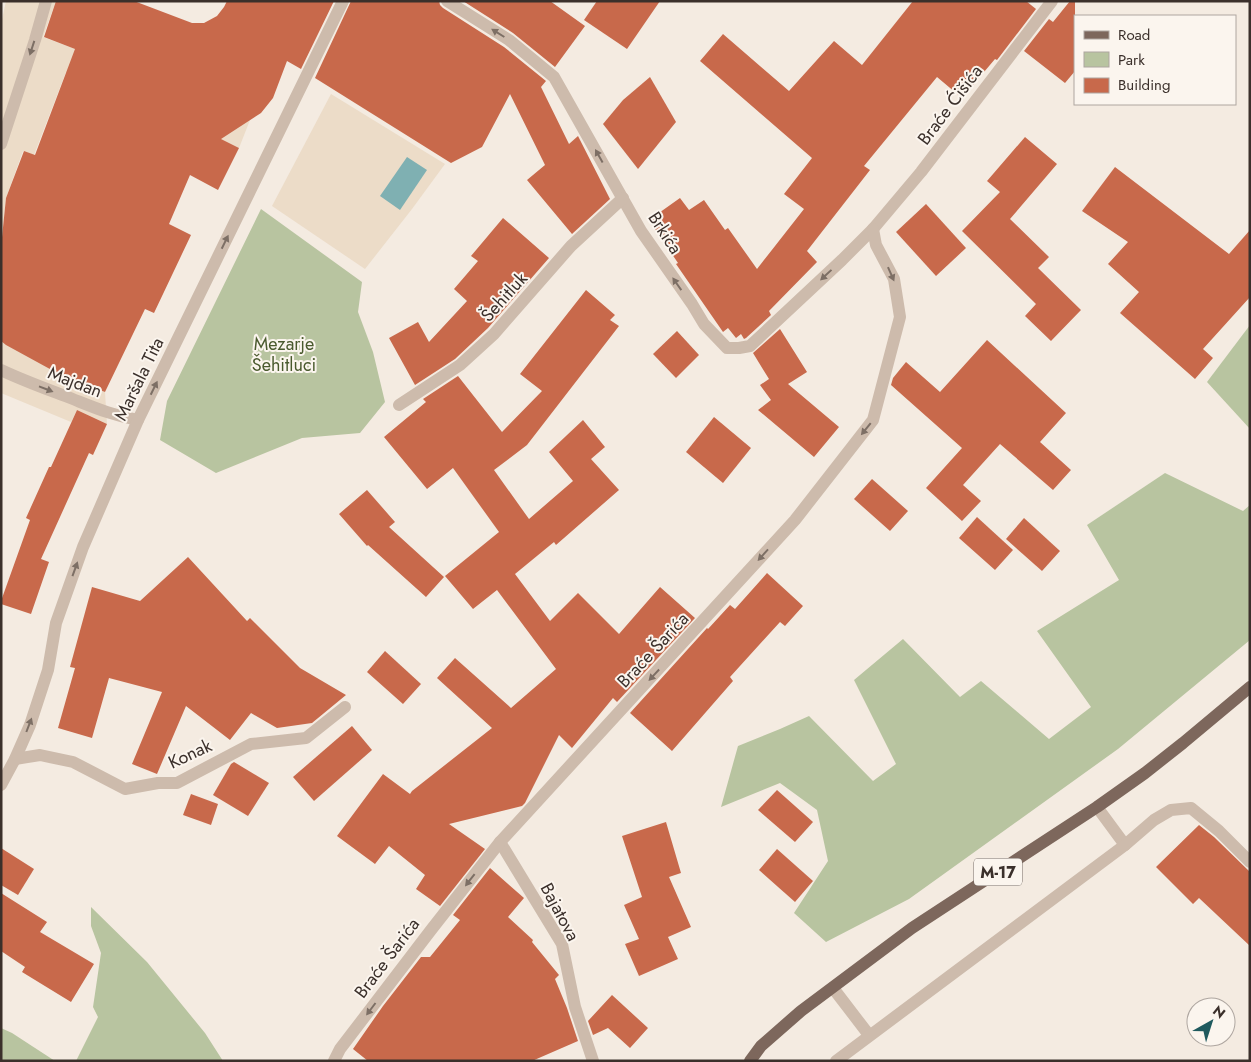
<svg xmlns="http://www.w3.org/2000/svg" width="1251" height="1062" font-family="Jost,sans-serif">
  <rect width="100%" height="100%" fill="#f4ebe1"/>
  <g fill="#b8c4a0">
    <path d="M261,209L362,282L358,312L373,352L385,402L360,433L302,438L216,473L160,440L167,401Z"/>
    <path d="M1250,325V429L1207,382Z"/>
    <path d="M1165,473L1243,511L1250,505V640L1118,749L909,899L826,942L794,913L828,861L817,810L780,783L721,807L738,746L780,729L809,716L873,781L896,764L854,680L903,639L960,697L981,681L1049,739L1091,707L1037,631L1119,580L1087,525Z"/>
    <path d="M91,907L147,962L205,1033L223,1061H76L98,1017L93,1007L101,953L91,926Z"/>
    <path d="M1,1028L12,1033L55,1061H1Z"/>
  </g>
  <g fill="#ecdcc8">
    <path d="M6,1H56L43,37L137,72L250,120L239,148L204,131L113,89L66,72L34,155L23,151L6,198L1,247V24Z"/>
    <path d="M331,94L445,164L412,209L365,269L272,206Z"/>
    <path d="M1,341L105,392L107,424L77,410L71,422L1,393Z"/>
  </g>
  <path fill="#7fb0b2" d="M407,157L427,170L400,210L380,196Z"/>
  <g fill="#c8694b">
    <path d="M56,1H134L192,23H204L217,16L224,7L227,1H334L301,69L287,61L273,98L261,113L221,139L239,148L218,190L190,175L169,224L191,235L154,313L145,309L105,392L59,374L6,345L1,341V247L6,198L24,151L35,155L75,49L44,37Z"/>
    <path d="M351,1H439L440,5L443,8L504,47L546,81L541,87L569,144L578,136L610,199L572,234L527,180L545,165L510,94L482,147L451,163L315,78Z"/>
    <path d="M463,1H550L585,26L555,67L513,33Z"/>
    <path d="M597,1H660L627,49L584,20Z"/>
    <path d="M913,1H1026L1036,9L997,60L995,59L962,98L937,77L864,166L870,170L807,251L817,262L769,311L771,315L746,338L744,339L741,334L736,338L728,328L723,332L676,264L678,263L649,220L680,198L689,210L704,200L725,230L728,228L757,269L804,209L784,194L812,158L700,61L723,34L789,91L834,41L862,65Z"/>
    <path d="M1070,1H1075V71L1065,83L1024,51L1049,19L1053,22Z"/>
    <path d="M650,77L676,122L638,169L603,124L623,100Z"/>
    <path d="M1025,137L1057,164L1010,219L1049,257L1038,268L1081,310L1051,341L1025,316L1036,304L962,231L1000,192L987,181Z"/>
    <path d="M1115,167L1229,254L1250,230V297L1203,349L1213,358L1195,379L1120,313L1139,292L1108,264L1128,242L1082,211Z"/>
    <path d="M926,204L966,248L936,276L896,232Z"/>
    <path d="M503,218L549,258L488,328L455,359L415,385L389,338L418,322L429,342L467,301L454,289L478,261L471,256Z"/>
    <path d="M586,290L615,315L610,320L619,326L527,445L494,470L529,519L573,481L549,452L583,420L605,447L591,459L619,490L556,545L554,542L515,574L550,621L578,593L619,634L660,587L695,618L617,702L613,698L572,748L559,735L525,803L522,806L449,824L485,849L440,906L416,889L425,875L389,846L375,864L337,836L383,774L410,794L412,791L492,728L437,678L455,658L511,708L556,669L497,590L473,609L445,576L499,532L453,468L427,489L384,437L426,402L423,399L458,376L502,432L542,391L520,374Z"/>
    <path d="M780,329L807,372L788,384L839,427L814,457L758,410L771,400L760,385L769,379L753,353Z"/>
    <path d="M677,331L699,355L676,378L653,354Z"/>
    <path d="M987,340L1066,413L1040,442L1071,470L1053,490L1000,444L963,485L981,501L962,521L926,488L962,448L891,385L893,378L906,362L940,392Z"/>
    <path d="M77,410L107,424L93,455L89,453L41,559L49,562L31,614L1,604V601L30,520L26,518L49,467H51Z"/>
    <path d="M714,417L751,448L723,483L686,452Z"/>
    <path d="M872,479L908,511L890,531L854,499Z"/>
    <path d="M367,490L395,522L389,527L444,577L426,597L368,545L367,546L339,514Z"/>
    <path d="M977,517L1013,550L995,570L959,538Z"/>
    <path d="M1024,518L1060,551L1042,571L1006,539Z"/>
    <path d="M188,557L247,621L250,618L300,668L346,695L312,723L277,728L251,713L230,740L186,706L157,774L132,764L162,692L109,678L92,738L58,728L75,668L70,667L92,587L140,601Z"/>
    <path d="M767,573L803,606L785,626L780,622L730,677L733,681L672,751L630,713L707,628L708,629L730,605L735,609Z"/>
    <path d="M385,651L421,684L403,704L367,672Z"/>
    <path d="M352,726L372,750L314,801L293,777Z"/>
    <path d="M234,762L269,783L248,816L213,795L231,764Z"/>
    <path d="M777,790L813,822L795,842L758,810Z"/>
    <path d="M191,794L218,804L211,825L183,815Z"/>
    <path d="M666,822L681,873L669,877L691,927L668,937L678,959L639,976L625,944L639,939L624,905L642,897L622,836Z"/>
    <path d="M1199,825L1214,837L1250,872V946L1199,898L1193,904L1156,867Z"/>
    <path d="M1,848L34,869L18,895L1,885Z"/>
    <path d="M777,849L813,881L795,902L759,870Z"/>
    <path d="M490,868L524,898L508,917L533,940L532,942L559,975L555,979L567,1008L578,1041L532,1061H368L353,1049L383,1006L421,957H430L460,920L453,915Z"/>
    <path d="M1,893L47,922L40,932L94,964L71,1002L22,972L25,967L1,951Z"/>
    <path d="M612,995L648,1028L630,1048L608,1028L593,1035L588,1021Z"/>
  </g>
  <g fill="none" stroke-linecap="round" stroke-linejoin="round">
    <g stroke="#cdbbac" stroke-width="12">
      <path d="M447,1L509,40L554,77L641,231L692,304L704,324L727,348H739L750,346L842,260L873,229L921,172L1052,1"/>
      <path d="M1,144L35,40L46,1"/>
      <path d="M1,370C22,380 44,388 65,396C91,406 110,415 138,420"/>
      <path d="M399,405L460,365L494,334L571,246L623,198"/>
      <path d="M15,759L40,755L73,762L125,789L158,783H177L251,744L306,738L345,707"/>
      <path d="M1,785L15,759L30,725L48,670L56,623L83,547L138,420L343,1"/>
      <path d="M1097,807L1125,845"/>
      <path d="M500,842L562,944L575,1007L593,1061"/>
      <path d="M833,988L869,1035"/>
      <path d="M334,1061L340,1049L431,930L500,842L795,520L873,420L900,317L894,279L876,245L873,229"/>
      <path d="M836,1061L1125,845L1154,820L1171,810L1191,808L1219,831L1250,862"/>
    </g>
    <path stroke="#7d675c" stroke-width="12" d="M750,1061L761,1046L801,1011L912,928L1097,807L1145,773L1183,743L1250,687"/>
  </g>
  <defs><path id="oneway-solid" d="M-6-.8H1V-3.2L6.5 0L1 3.2V.8H-6Z" transform="scale(1.25)"/></defs>
  <g fill="#7d6f65">
    <use href="#oneway-solid" transform="translate(498 33) rotate(-148)"/>
    <use href="#oneway-solid" transform="translate(32 48) rotate(108)"/>
    <use href="#oneway-solid" transform="translate(599 156) rotate(-119)"/>
    <use href="#oneway-solid" transform="translate(225 242) rotate(-64)"/>
    <use href="#oneway-solid" transform="translate(891 274) rotate(66)"/>
    <use href="#oneway-solid" transform="translate(826 275) rotate(137)"/>
    <use href="#oneway-solid" transform="translate(677 284) rotate(-125)"/>
    <use href="#oneway-solid" transform="translate(154 388) rotate(-64)"/>
    <use href="#oneway-solid" transform="translate(46 389) rotate(21)"/>
    <use href="#oneway-solid" transform="translate(866 429) rotate(129)"/>
    <use href="#oneway-solid" transform="translate(763 555) rotate(132)"/>
    <use href="#oneway-solid" transform="translate(75 569) rotate(-70)"/>
    <use href="#oneway-solid" transform="translate(654 675) rotate(133)"/>
    <use href="#oneway-solid" transform="translate(29 725) rotate(-69)"/>
    <use href="#oneway-solid" transform="translate(470 880) rotate(128)"/>
    <use href="#oneway-solid" transform="translate(371 1009) rotate(127)"/>
  </g>
  <g text-anchor="middle" stroke-width="4" stroke-linejoin="round" paint-order="stroke">
    <rect fill="#fbf5ee" stroke="#756b66" stroke-width="1" x="974" y="858.5" width="48" height="27" rx="4"/>
    <g font-size="16" font-weight="bold" fill="#3b302b">
      <text x="998" y="878">M-17</text>
    </g>
    <g font-size="18" fill="#3b302b" stroke="#fbf5ee">
      <text transform="translate(950 105) rotate(-53)" y="6">Braće Ćišića</text>
      <text transform="translate(665 233) rotate(57)" y="6">Brkića</text>
      <text transform="translate(504 297) rotate(-48)" y="6">Šehitluk</text>
      <text transform="translate(139 379) rotate(-64)" y="6">Maršala Tita</text>
      <text transform="translate(75 382) rotate(21)" y="6">Majdan</text>
      <text transform="translate(653 650) rotate(-47)" y="6">Braće Šarića</text>
      <text transform="translate(190 754) rotate(-25)" y="6">Konak</text>
      <text transform="translate(560 912) rotate(62)" y="6">Bajatova</text>
      <text transform="translate(387 958) rotate(-53)" y="6">Braće Šarića</text>
    </g>
    <g font-size="18" fill="#4a5a2e" stroke="#fbf5ee">
      <text x="284" y="350">Mezarje<tspan x="284" dy="21">Šehitluci</tspan></text>
    </g>
  </g>
  <rect width="1251" height="1062" fill="none" stroke="#3b302b" stroke-width="5"/>
  <rect x="1074" y="15" width="162" height="90" fill="#fbf5ee" stroke="#aea6a0"/>
  <rect x="1084" y="31" width="25" height="8" fill="#7d675c" stroke="#aea6a0"/>
  <text x="1118" y="40" font-size="15" fill="#3b302b">Road</text>
  <rect x="1084" y="52" width="25" height="15" fill="#b8c4a0" stroke="#aea6a0"/>
  <text x="1118" y="65" font-size="15" fill="#3b302b">Park</text>
  <rect x="1084" y="78" width="25" height="15" fill="#c8694b" stroke="#aea6a0"/>
  <text x="1118" y="90" font-size="15" fill="#3b302b">Building</text>
  <g transform="translate(1211 1022) rotate(39)"><circle r="24" fill="#fbf5ee" stroke="#aea6a0"/>
  <path d="M0-4L9 19L0 12L-9 19Z" fill="#1f5a5e"/>
  <text y="-8" font-size="14" font-weight="bold" text-anchor="middle" fill="#3b302b">N</text>
  </g>
</svg>
